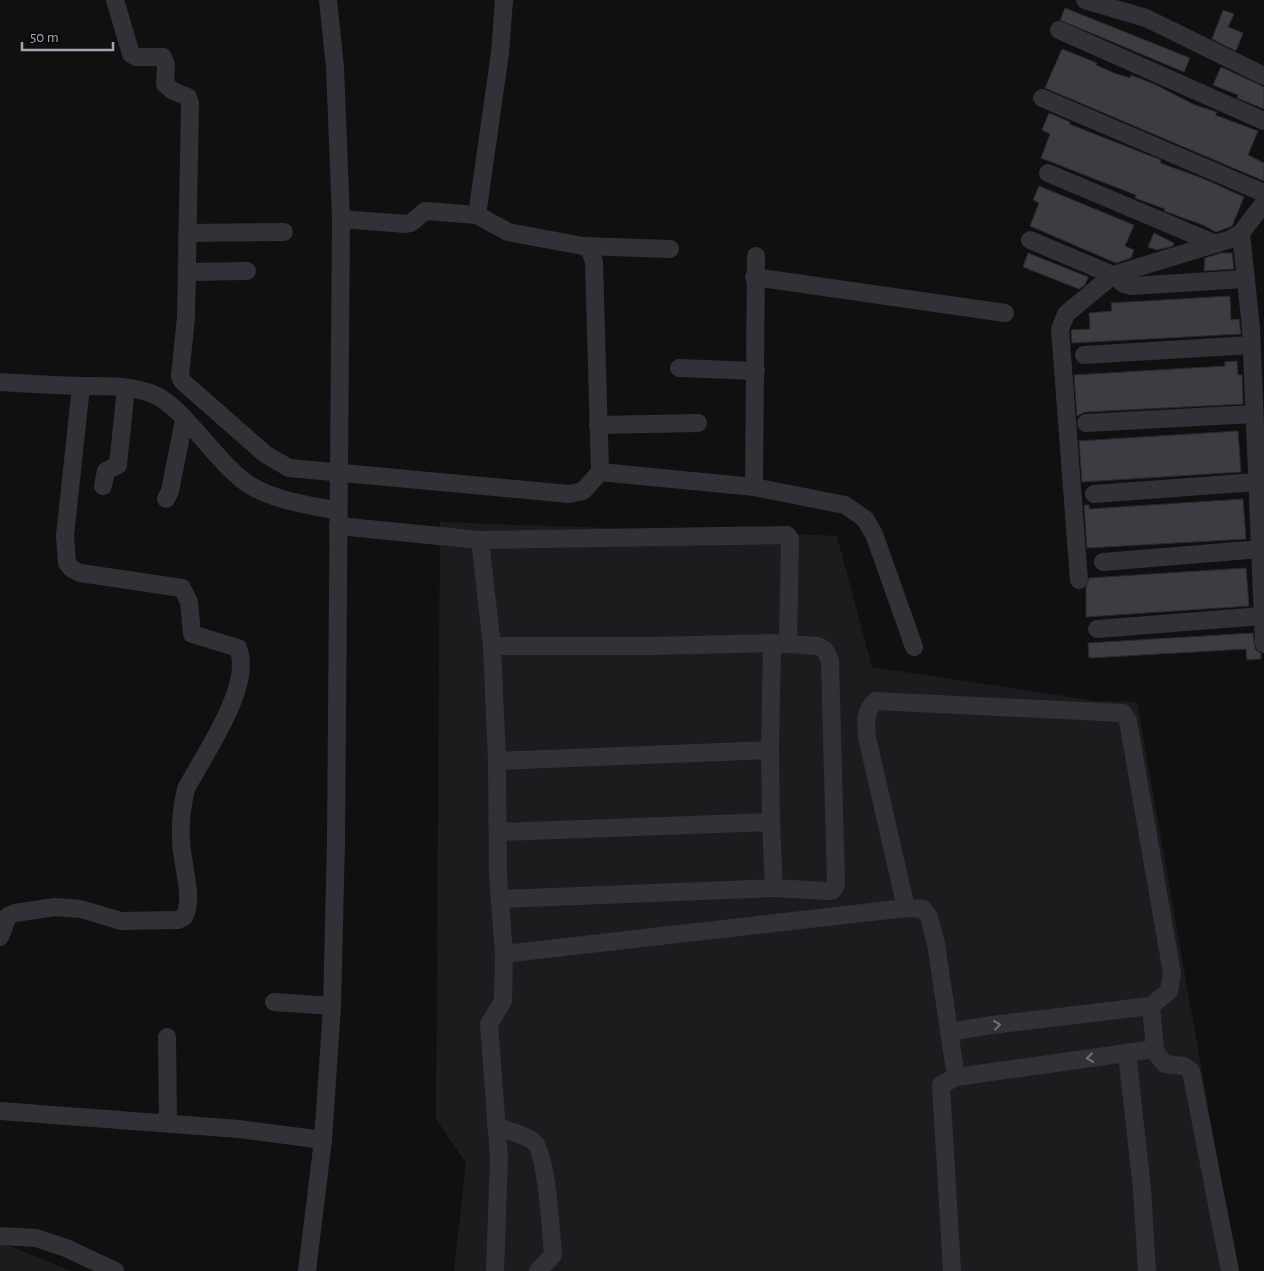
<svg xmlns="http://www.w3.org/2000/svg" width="1264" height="1271" font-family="'Alegreya Sans',sans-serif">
  <rect width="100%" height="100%" fill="#101011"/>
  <g fill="#1b1c1e">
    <path d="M440,522L837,536L872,667L1097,701L1137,702L1237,1271H454L466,1163L436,1119Z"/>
    <path d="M0,1245H7L71,1271H0Z"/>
  </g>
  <g fill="#3b3d42" stroke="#292a2d">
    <path d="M1065,8L1190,58L1184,72L1060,20Z"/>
    <path d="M1223,10L1234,14L1228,27L1243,33L1236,51L1212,39Z"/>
    <path d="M1062,49L1097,63L1096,65L1114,73L1130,78L1131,75L1154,84L1195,105L1217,112L1215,115L1258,131L1248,155L1264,163V181L1045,88Z"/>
    <path d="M1221,67L1264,87V109L1237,98L1238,95L1213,85Z"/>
    <path d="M1049,113L1070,122L1069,124L1161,160L1160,163L1202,178L1244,197L1232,226L1216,232L1203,225L1164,211L1165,209L1135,198L1136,195L1041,158L1050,134L1042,130Z"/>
    <path d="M1039,186L1134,225L1125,246L1134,250L1131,258L1116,263L1030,226L1039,203L1033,200Z"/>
    <path d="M1154,233L1174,243L1173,246L1157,250L1148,247Z"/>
    <path d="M1028,253L1088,277L1085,285L1079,289L1023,267Z"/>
    <path d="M1221,253H1232L1234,269L1204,271L1205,258Z"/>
    <path d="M1230,296L1231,320L1239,319L1241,334L1072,343L1071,330L1090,329L1089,313L1112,311L1111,303Z"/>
    <path d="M1237,361L1238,375H1242L1243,404L1085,412L1077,416L1074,375L1225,366V362Z"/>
    <path d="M1238,431L1241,472L1082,482L1079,441Z"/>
    <path d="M1243,499L1246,539L1087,548L1084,505H1089V509Z"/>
    <path d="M1246,568L1249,606L1086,617V588L1089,578Z"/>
    <path d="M1253,633L1255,649L1261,654V659L1247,660L1246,649L1089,658L1088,643Z"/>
  </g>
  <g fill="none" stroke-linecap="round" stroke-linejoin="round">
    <g stroke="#303237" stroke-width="18">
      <path d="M115,0L131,54L136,57H163L166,65L165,84L173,91L188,97L190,103L186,317L180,376L182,381L265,454L289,468L569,494L583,491L600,472L594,262L590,250L583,246L508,232L477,215L425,211L411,223L406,224L341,219"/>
      <path d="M1085,0L1146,18L1264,76"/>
      <path d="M1059,30L1264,121"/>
      <path d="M1042,98L1264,193"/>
      <path d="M1048,173L1216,244"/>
      <path d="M477,215L500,53L504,0"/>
      <path d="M187,233L284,232"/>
      <path d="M1241,233L1251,328L1264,644"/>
      <path d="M1030,240L1113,275L1124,284L1131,286L1245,279"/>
      <path d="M583,246L670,249"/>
      <path d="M187,272L247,271"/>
      <path d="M754,277L1005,313"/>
      <path d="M1084,355L1251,345"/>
      <path d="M679,368L756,371"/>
      <path d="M0,382C27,384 53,385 80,386C104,386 132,385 155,395C187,410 217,465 251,486C276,501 310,505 338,511"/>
      <path d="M1086,423L1253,414"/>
      <path d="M598,425L698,423"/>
      <path d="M600,472L754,487L845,505L865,519L874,534L914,647"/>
      <path d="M103,486L106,471L118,465L126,388"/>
      <path d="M754,487L756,256"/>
      <path d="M1094,494L1256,482"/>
      <path d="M166,499L170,491L184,420"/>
      <path d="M338,526L480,540L787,535L790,539L788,644"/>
      <path d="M480,540L492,646L497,761L498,875L504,954L503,1001L489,1024L499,1157L495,1271"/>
      <path d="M1103,562L1261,549"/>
      <path d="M1079,580L1060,329L1066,314L1113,275L1231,239L1241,233L1264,203"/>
      <path d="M1097,629L1262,616"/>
      <path d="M492,646H653L772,643L818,646L825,650L830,661L836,885L833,890L827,891L774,888"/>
      <path d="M497,761L770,750L772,643"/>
      <path d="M498,832L771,822L770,750"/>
      <path d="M500,899L774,888L771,822"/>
      <path d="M0,937L8,916L15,913L55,907L81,909L121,921L178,920L184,917C195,900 181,861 181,840C180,822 182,806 186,789C203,756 254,685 238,648L192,634L189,602L182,588L80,573L72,569L67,563L65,536L81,386"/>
      <path d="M504,954L906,908"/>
      <path d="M274,1002L332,1006"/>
      <path d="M1151,1006L1155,1049L1158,1056L1165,1064L1184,1066L1191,1071L1230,1271"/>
      <path d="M949,1032L992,1025L1151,1006L1169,991L1172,973L1128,721L1123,713L876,701C864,711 866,723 867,737L906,908L923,909L929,917L936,944L956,1077"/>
      <path d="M167,1037L168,1123"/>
      <path d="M1127,1053L1142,1189L1147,1271"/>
      <path d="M0,1111L239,1129L323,1140"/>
      <path d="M496,1126C508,1131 523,1134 533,1141C547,1151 551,1235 553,1255L538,1271"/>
      <path d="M0,1236L36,1238L66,1248L115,1271"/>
      <path d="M307,1271L323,1140L332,1006L336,841L341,219L335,67L328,0"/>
      <path d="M952,1271L941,1085L956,1077L1155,1049"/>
    </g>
  </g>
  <defs><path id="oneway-chevron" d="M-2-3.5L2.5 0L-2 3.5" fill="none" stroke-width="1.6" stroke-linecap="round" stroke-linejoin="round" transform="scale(1.25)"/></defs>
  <g stroke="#6d727c">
    <use href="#oneway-chevron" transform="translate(997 1025) rotate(-7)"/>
    <use href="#oneway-chevron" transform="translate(1090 1058) rotate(172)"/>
  </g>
  <path d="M22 42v8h91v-8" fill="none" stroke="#9fa7b4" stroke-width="2.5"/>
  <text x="30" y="42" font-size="15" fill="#9fa7b4" stroke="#0b0b0c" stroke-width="4" paint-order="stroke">50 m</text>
</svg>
